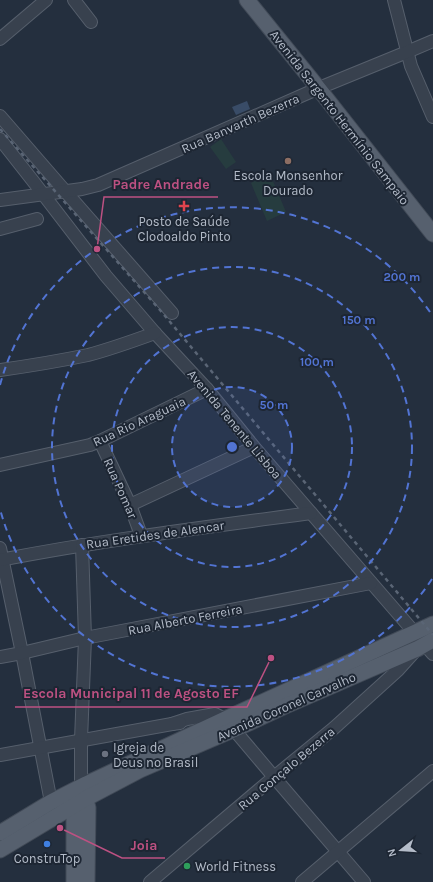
<svg xmlns="http://www.w3.org/2000/svg" width="433" height="882" font-family="Karla,sans-serif">
  <rect width="100%" height="100%" fill="#242f3e"/>
  <g fill="#263c3f">
    <path d="M221,139L236,162L226,169L210,147Z"/>
    <path d="M267,174L268,175L270,174L286,212L267,221L251,183L256,180V179Z"/>
  </g>
  <path fill="#394c67" d="M247,101L250,109L236,115L232,107Z"/>
  <g fill="none" stroke-linecap="round" stroke-linejoin="round">
    <defs>
      <g id="minor">
        <path d="M74,0L91,22"/>
        <path d="M394,0L411,66L433,117"/>
        <path d="M0,39L46,0"/>
        <path d="M0,116L65,191L172,313"/>
        <path d="M0,139L33,181L106,276L155,333L207,389L254,447L414,632"/>
        <path d="M0,200L82,189L98,185L319,88L407,52L433,41"/>
        <path d="M0,229L37,219"/>
        <path d="M0,370C29,366 59,361 88,355C111,349 133,341 155,333"/>
        <path d="M100,441L130,505L141,535"/>
        <path d="M0,465L90,445L100,441L207,389"/>
        <path d="M130,505L254,447"/>
        <path d="M0,548L22,653L51,802"/>
        <path d="M0,560C103,540 207,527 311,513"/>
        <path d="M425,645L433,654"/>
        <path d="M0,657L22,653L85,638L371,583"/>
        <path d="M172,724L187,719L215,714L225,719L274,777L364,882"/>
        <path d="M0,755L172,724L180,723"/>
        <path d="M82,786L81,780V740L85,638L82,545"/>
        <path d="M150,882L274,777L334,728L398,670L416,650"/>
        <path d="M302,882L433,771"/>
      </g>
      <g id="major">
        <path d="M247,0L311,79L433,234"/>
        <path d="M83,789L88,808L87,882"/>
        <path d="M74,805V882"/>
        <path d="M0,833L51,802L86,784L225,719L433,624"/>
        <path d="M0,850L85,799L140,770L249,723L283,707L417,649L433,640"/>
      </g>
    </defs>
    <use href="#minor" stroke="#565f6c" stroke-width="14"/>
    <use href="#major" stroke="#414a57" stroke-width="17"/>
    <use href="#minor" stroke="#38414e" stroke-width="12"/>
    <use href="#major" stroke="#56606e" stroke-width="15"/>
    <path stroke="#5a6575" stroke-width="2.5" stroke-dasharray="4 4" stroke-linecap="butt" d="M0,129L160,310L433,635"/>
  </g>
  <circle cx="232" cy="447" r="60" fill="#5274d3" fill-opacity=".12"/>
  <g fill="none" stroke="#5274d3" stroke-width="2" stroke-dasharray="7 5">
    <circle cx="232" cy="447" r="60"/>
    <circle cx="232" cy="447" r="120"/>
    <circle cx="232" cy="447" r="180"/>
    <path d="M432 579A240 240 0 0 1 0 509M0 385A240 240 0 0 1 432 315"/>
  </g>
  <circle fill="#8d6e63" stroke="#1d2633" stroke-width="1.5" cx="288" cy="161" r="4"/>
  <path fill="#e0444e" stroke="#1d2633" stroke-width="1.5" d="M182 200h4v4h4v4h-4v4h-4v-4h-4v-4h4z"/>
  <circle fill="#6b7280" stroke="#1d2633" stroke-width="1.5" cx="105" cy="754" r="4"/>
  <circle fill="#3f7fe0" stroke="#1d2633" stroke-width="1.5" cx="47" cy="844" r="4"/>
  <circle fill="#2e9e5b" stroke="#1d2633" stroke-width="1.5" cx="187" cy="866" r="4"/>
  <g text-anchor="middle" stroke-width="4" stroke-linejoin="round" paint-order="stroke">
    <g font-size="13" fill="#b4bcc9" stroke="#1d2633">
      <text transform="translate(340 117) rotate(52)" y="5">Avenida Sargento Hermínio Sampaio</text>
      <text transform="translate(240 123) rotate(-24)" y="5">Rua Banvarth Bezerra</text>
      <text transform="translate(139 421) rotate(-25)" y="5">Rua Rio Araguaia</text>
      <text transform="translate(235 424) rotate(50)" y="5">Avenida Tenente Lisboa</text>
      <text transform="translate(121 488) rotate(66)" y="5">Rua Pomar</text>
      <text transform="translate(155 534) rotate(-8)" y="5">Rua Eretides de Alencar</text>
      <text transform="translate(185 619) rotate(-11)" y="5">Rua Alberto Ferreira</text>
      <text transform="translate(286 706) rotate(-24)" y="5">Avenida Coronel Carvalho</text>
      <text transform="translate(286 768) rotate(-40)" y="5">Rua Gonçalo Bezerra</text>
    </g>
    <g font-size="13" fill="#b4bcc9" stroke="#1d2633">
      <text x="288" y="180">Escola Monsenhor<tspan x="288" dy="15">Dourado</tspan></text>
      <text x="184" y="226">Posto de Saúde<tspan x="184" dy="15">Clodoaldo Pinto</tspan></text>
      <text x="113" y="752" text-anchor="start">Igreja de<tspan x="113" dy="15">Deus no Brasil</tspan></text>
      <text x="47" y="863">ConstruTop</text>
      <text x="195" y="871" text-anchor="start">World Fitness</text>
    </g>
  </g>
  <circle cx="232" cy="447" r="6" fill="#5274d3" stroke="#1d2633" stroke-width="2"/>
  <g font-size="12" text-anchor="middle" font-weight="bold" fill="#5274d3" stroke="#1d2633" stroke-width="4" stroke-linejoin="round" paint-order="stroke">
    <text x="402" y="281">200 m</text>
    <text x="359" y="324">150 m</text>
    <text x="317" y="366">100 m</text>
    <text x="274" y="409">50 m</text>
  </g>
  <path fill="none" stroke="#bd5182" stroke-width="1.5" d="M97 249L104 197H218M271 658L247 707H15M60 828L122 858H165"/>
  <g fill="#bd5182" stroke="#1d2633" stroke-width="1.5">
    <circle cx="97" cy="249" r="4"/>
    <circle cx="271" cy="658" r="4"/>
    <circle cx="60" cy="828" r="4"/>
  </g>
  <g font-size="14" text-anchor="middle" font-weight="bold" fill="#bd5182" stroke="#1d2633" stroke-width="4" stroke-linejoin="round" paint-order="stroke">
    <text x="161" y="189">Padre Andrade</text>
    <text x="131" y="698">Escola Municipal 11 de Agosto EF</text>
    <text x="144" y="850">Joia</text>
  </g>
  <g transform="translate(401 850) rotate(253)" stroke="#1d2633" stroke-width="3" paint-order="stroke">
  <path d="M0-3L7 15L0 10L-7 15Z" fill="#b4bcc9"/>
  <text y="-6" font-size="11" font-weight="bold" text-anchor="middle" fill="#b4bcc9">N</text>
  </g>
</svg>
